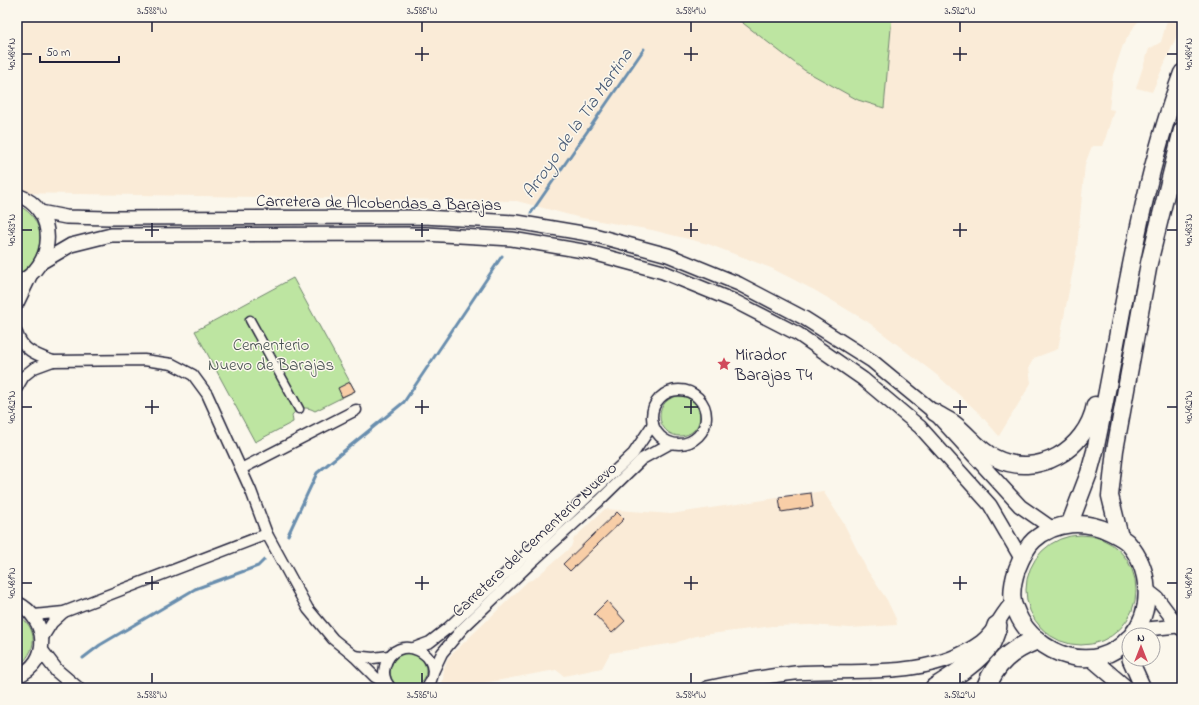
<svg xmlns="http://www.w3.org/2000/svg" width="1199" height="705" font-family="'Indie Flower',sans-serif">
  <rect width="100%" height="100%" fill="#fbf7ec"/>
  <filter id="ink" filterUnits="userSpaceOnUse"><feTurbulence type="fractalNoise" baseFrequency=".025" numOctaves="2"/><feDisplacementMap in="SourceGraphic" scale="8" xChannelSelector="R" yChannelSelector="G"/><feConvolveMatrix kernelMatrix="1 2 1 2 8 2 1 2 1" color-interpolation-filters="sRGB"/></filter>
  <g filter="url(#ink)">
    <g fill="#faebd7">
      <path d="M17,17H1143L1135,25L1123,45L1113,75L1109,109L1114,110L1103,146H1092L1085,164L1077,248L1058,349L1034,358L1029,367L1031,383L999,436L979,413L938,376L868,322L816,291L771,268L708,244L652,230L577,217L517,201L17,193Z"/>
      <path d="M1168,17H1182V24L1152,92L1136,88L1149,49L1161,42Z"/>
      <path d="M823,491L844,524L867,570L887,600L896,619L897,625L850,628L811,625L772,626L695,636L675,643L610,653L602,668L564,676L556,670L456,688L440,687L443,680L444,668L449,657L528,581L534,579L571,547L574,538L605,509L671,514Z"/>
    </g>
    <g fill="#bde5a1" stroke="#70846e">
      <path d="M735,17H892L884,108L858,100L804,70Z"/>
      <path d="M17,205C49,219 46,259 17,275Z"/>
      <path d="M293,278L355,391L315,411C307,406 298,407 292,415L293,422L255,442L195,331Z"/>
      <circle cx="680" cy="416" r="20"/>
      <circle cx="1081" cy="590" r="55"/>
      <path d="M17,614C39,628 38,652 17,667Z"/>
      <circle cx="408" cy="671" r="18"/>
    </g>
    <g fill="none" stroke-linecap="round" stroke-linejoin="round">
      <g stroke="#698eae" stroke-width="3">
        <path d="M531,213L644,49"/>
        <path d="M288,535L317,473L404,402L502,256"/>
        <path d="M83,658L100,645L195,589L258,566L264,560"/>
      </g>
    </g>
    <g fill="#f8cea7" stroke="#22223b">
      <path d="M350,382L355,391L342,397L338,388Z"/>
      <path d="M811,493L813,507L781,512L779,497Z"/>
      <path d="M617,512L624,519L570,571L563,564Z"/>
      <path d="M607,601L625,621L612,633L594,614Z"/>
    </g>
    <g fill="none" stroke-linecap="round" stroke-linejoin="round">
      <defs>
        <path id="pedestrian" d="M250,320L299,409"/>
        <g id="minor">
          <path d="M17,333C23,351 37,355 53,361"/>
          <path d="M17,388L24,376L34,368L53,361L144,360L172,364L193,375L207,394L251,491L267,534L308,609L333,639L354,656L375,677L387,684"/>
          <circle cx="679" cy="417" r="27"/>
          <path d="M241,469L356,410"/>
          <path d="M34,615L64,612L267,534"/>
          <path d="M42,639L52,623L64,612"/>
          <path d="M414,648L430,642L448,628L633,454L653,424"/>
          <path d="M354,656L373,658L389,656"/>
          <path d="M433,672L442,653L463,628L533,561L599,501L642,459L671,443"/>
          <path d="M389,686C384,680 383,673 385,666C394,630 451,653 427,688"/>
        </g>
        <g id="tertiary">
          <path d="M17,195C59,209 56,267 17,283"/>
          <path d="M40,212L66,217L109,218L423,217L517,222L594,235L668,255L739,284L804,318L872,361L934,412L1020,506L1053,529"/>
          <path d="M42,262L71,245L111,235L425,234L512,239L589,252L663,272L734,301L798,334L863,379L920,427L990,505L1021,558"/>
          <path d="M17,303L30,276"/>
          <path d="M1148,591L1157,598L1178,626L1182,629"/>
          <path d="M17,603C48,618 52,663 17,676"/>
          <path d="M1137,630L1178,626"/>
          <path d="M41,650L57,671L77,688"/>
          <path d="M707,688C736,682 765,676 795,673C855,669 929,680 981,642C998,629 999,615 1013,602"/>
        </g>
        <g id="secondary">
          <path d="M1091,658L1126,688"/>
          <path d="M1130,659L1143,688"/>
        </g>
        <g id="primary">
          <path d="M934,412C940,416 947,419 953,423C968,434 978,450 995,458C1037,479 1086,450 1095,405"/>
          <path d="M1070,523L1089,473L1095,451C1122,325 1137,195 1182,73"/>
          <path d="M1120,537L1110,496L1115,450L1149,263L1182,130"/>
          <path d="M1129,638C1096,677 1035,655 1017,613C1016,609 1013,605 1013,602C1011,591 1014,578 1017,569C1021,559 1026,547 1034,540C1056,521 1085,520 1110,532C1116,535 1123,538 1128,543C1150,568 1154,609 1132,635"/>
        </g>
        <g id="motorway">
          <path d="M935,688C954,676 977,662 990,644C993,639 995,632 997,626"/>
          <path d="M986,688C995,663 1011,650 1036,640"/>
        </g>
      </defs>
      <use href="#pedestrian" stroke="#22223b" stroke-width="11"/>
      <use href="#minor" stroke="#22223b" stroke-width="13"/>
      <use href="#tertiary" stroke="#22223b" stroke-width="16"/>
      <use href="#secondary" stroke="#22223b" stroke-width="18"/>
      <use href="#primary" stroke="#22223b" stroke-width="19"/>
      <use href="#motorway" stroke="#22223b" stroke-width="22"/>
      <use href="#pedestrian" stroke="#fbf7ec" stroke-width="8"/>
      <use href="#minor" stroke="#fbf7ec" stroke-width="10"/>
      <use href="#tertiary" stroke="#fbf7ec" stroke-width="13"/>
      <use href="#secondary" stroke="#fbf7ec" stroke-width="15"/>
      <use href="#primary" stroke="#fbf7ec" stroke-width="16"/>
      <use href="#motorway" stroke="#fbf7ec" stroke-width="19"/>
    </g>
  </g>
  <path fill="none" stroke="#22223b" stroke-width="1.5" d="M152,22V32M422,22V32M691,22V32M960,22V32M422,47V61M691,47V61M960,47V61M22,54H32M415,54H429M684,54H698M953,54H967M1167,54H1177M152,223V237M422,223V237M691,223V237M960,223V237M22,230H32M145,230H159M415,230H429M684,230H698M953,230H967M1167,230H1177M152,400V414M422,400V414M691,400V414M960,400V414M22,407H32M145,407H159M415,407H429M684,407H698M953,407H967M1167,407H1177M152,576V590M422,576V590M691,576V590M960,576V590M22,583H32M145,583H159M415,583H429M684,583H698M953,583H967M1167,583H1177M152,673V683M422,673V683M691,673V683M960,673V683"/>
  <defs>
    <symbol id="sight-bare" viewBox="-9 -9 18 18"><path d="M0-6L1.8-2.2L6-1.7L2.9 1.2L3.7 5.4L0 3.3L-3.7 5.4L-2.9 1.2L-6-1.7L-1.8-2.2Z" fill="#d1495b" stroke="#fbf7ec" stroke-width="2.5" paint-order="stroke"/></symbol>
  </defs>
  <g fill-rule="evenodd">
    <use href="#sight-bare" x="714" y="354" width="20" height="20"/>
  </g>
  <g text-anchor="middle" stroke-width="3" stroke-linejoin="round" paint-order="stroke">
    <g font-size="17" fill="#22223b" stroke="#fbf7ec">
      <text transform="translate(379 202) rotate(1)" y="6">Carretera de Alcobendas a Barajas</text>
      <text transform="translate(534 539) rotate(-43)" y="6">Carretera del Cementerio Nuevo</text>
    </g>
    <g font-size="17" fill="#495354" stroke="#fbf7ec">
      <text x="271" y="350">Cementerio<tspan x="271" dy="20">Nuevo de Barajas</tspan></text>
    </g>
    <g font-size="17" fill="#22223b" stroke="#fbf7ec" text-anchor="start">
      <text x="735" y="360">Mirador<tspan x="735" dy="20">Barajas T4</tspan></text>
    </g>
    <g font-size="18" font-style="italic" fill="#465874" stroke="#fbf7ec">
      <text transform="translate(577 123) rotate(-55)" y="6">Arroyo de la Tía Martina</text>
    </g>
  </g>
  <rect width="1199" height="705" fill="none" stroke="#fbf7ec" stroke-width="44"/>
  <g transform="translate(1141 647)"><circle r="19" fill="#fbf7ec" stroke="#a4a2a5"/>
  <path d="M0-3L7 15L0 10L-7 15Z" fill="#d1495b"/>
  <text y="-6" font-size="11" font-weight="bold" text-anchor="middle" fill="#22223b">N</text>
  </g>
  <path d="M40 56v6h79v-6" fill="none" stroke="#22223b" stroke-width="2"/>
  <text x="46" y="56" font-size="12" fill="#22223b" stroke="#fbf7ec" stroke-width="3" paint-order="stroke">50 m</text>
  <rect x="22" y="22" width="1155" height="661" fill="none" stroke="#22223b" stroke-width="1.5"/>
  <g font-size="10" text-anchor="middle" fill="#22223b">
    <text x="152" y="14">3.588°W</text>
    <text x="422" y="14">3.586°W</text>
    <text x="691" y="14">3.584°W</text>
    <text x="960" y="14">3.582°W</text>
    <text transform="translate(11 54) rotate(-90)" y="4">40.484°N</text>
    <text transform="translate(1188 54) rotate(-90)" y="4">40.484°N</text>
    <text transform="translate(11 230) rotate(-90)" y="4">40.483°N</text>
    <text transform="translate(1188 230) rotate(-90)" y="4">40.483°N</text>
    <text transform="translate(11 407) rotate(-90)" y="4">40.482°N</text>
    <text transform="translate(1188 407) rotate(-90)" y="4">40.482°N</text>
    <text transform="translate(11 583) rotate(-90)" y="4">40.481°N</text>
    <text transform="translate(1188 583) rotate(-90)" y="4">40.481°N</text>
    <text x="152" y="698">3.588°W</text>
    <text x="422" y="698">3.586°W</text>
    <text x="691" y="698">3.584°W</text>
    <text x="960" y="698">3.582°W</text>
  </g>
</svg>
